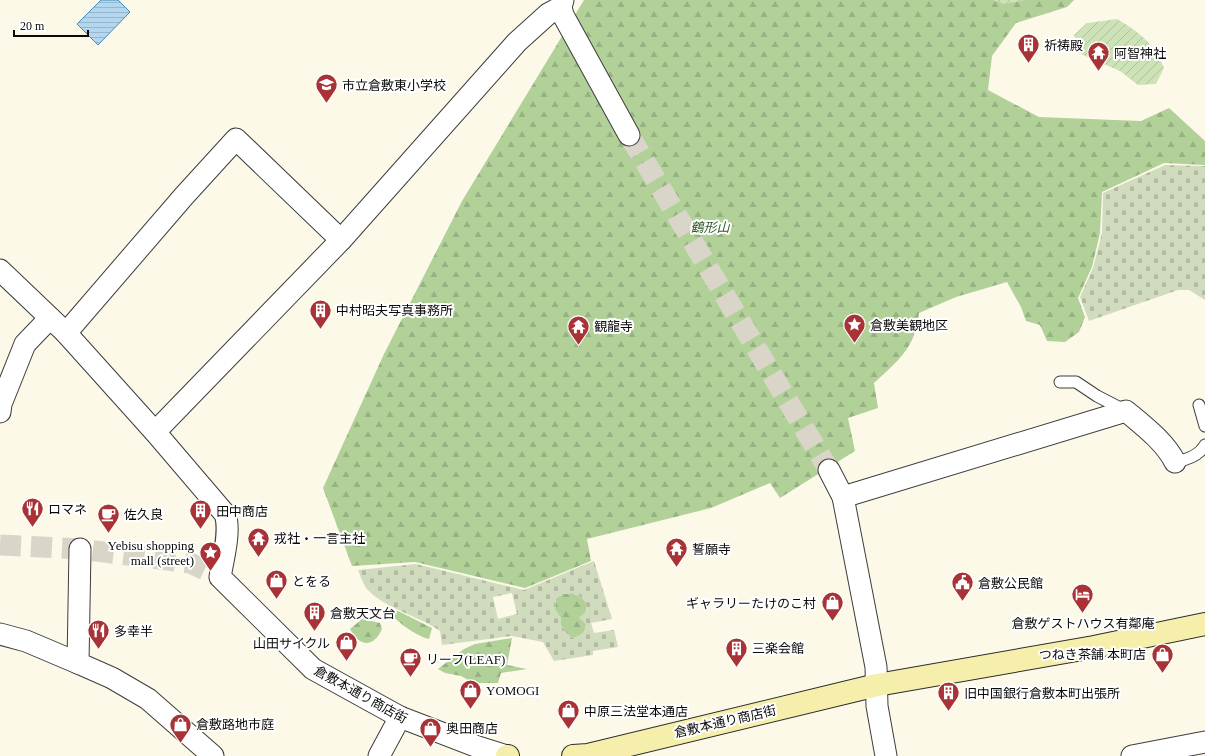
<svg xmlns="http://www.w3.org/2000/svg" width="1205" height="756" font-family="'Times New Roman','Noto Sans JP',serif">
  <defs>
    <pattern id="forest-firs" width="22" height="20" patternUnits="userSpaceOnUse"><rect width="22" height="20" fill="#b1d198"/><path d="M5 1l3.5 6h-7zM16 11l3.5 6h-7z" fill="#97b282"/></pattern>
    <pattern id="cemetery-stones" width="16" height="16" patternUnits="userSpaceOnUse"><rect width="16" height="16" fill="#d1dbbe"/><path d="M2 7V4a2 2 0 0 1 4 0v3zM10 15v-3a2 2 0 0 1 4 0v3z" fill="#b2bba2"/></pattern>
    <pattern id="garden-furrows" width="10" height="10" patternUnits="userSpaceOnUse"><rect width="10" height="10" fill="#cde2b7"/><path d="M-1 1l2-2M0 10L10 0M9 11l2-2" fill="none" stroke="#afc19c"/></pattern>
    <pattern id="water-rules" width="6" height="5" patternUnits="userSpaceOnUse"><rect width="6" height="5" fill="#b3d7ee"/><path d="M0 2.5h6" fill="none" stroke="#99b7cb"/></pattern>
  </defs>
  <rect width="100%" height="100%" fill="#fdf9e9"/>
  <g fill="url(#forest-firs)">
    <path d="M584,0H1074L1067,7L1016,23L992,56L988,90L1039,117L1141,121L1169,108L1205,141V165L1164,163L1102,192L1100,233L1092,267L1078,298L1085,317L1079,332L1065,342L1047,341L1040,325L1026,321L1021,307L1007,282L956,297L919,313C916,347 898,361 874,383L878,408L848,418L855,451L780,498L770,483L711,508L587,539L591,561L525,588L415,562L352,566L323,488L384,354L462,201Z"/>
    <path d="M572,593C588,600 590,603 583,620L586,624C585,634 581,636 572,638L565,632L561,625V618L555,610L556,598L563,594Z"/>
    <path d="M391,610L398,611L432,628L429,639C418,637 397,622 390,613Z"/>
    <path d="M362,619L380,623L382,629C374,647 360,648 350,629Z"/>
    <path d="M512,638L507,665L527,669L501,673L498,683H474L461,676L445,673L438,669L464,649L475,644Z"/>
  </g>
  <g fill="url(#cemetery-stones)" fill-rule="evenodd">
    <path d="M1165,165L1205,166V300L1189,290H1178L1089,321L1080,297L1093,268L1102,233L1103,193Z"/>
    <path d="M594,561L612,619L591,623L594,633L614,630L618,647L593,651V655L554,661L543,642L512,636L442,645L440,631C419,616 389,610 370,592C364,587 361,577 358,570L416,564L524,590ZM512,593L517,614L498,619L493,597ZM572,593C581,597 587,599 587,610L579,618L586,624C585,634 581,636 572,638L565,632L561,625V618L555,610L556,598L563,594Z"/>
  </g>
  <g fill="url(#garden-furrows)">
    <path d="M993,0H1026L1004,4Z"/>
    <path d="M1117,19C1139,32 1154,43 1164,68L1156,84L1138,85L1120,71L1081,54L1074,35L1087,23Z"/>
  </g>
  <path fill="url(#water-rules)" stroke="#438bbd" d="M101,0H118L130,12L98,45L77,24Z"/>
  <g fill="none" stroke-linecap="round" stroke-linejoin="round">
    <g stroke="#d9d5c8" stroke-width="21" stroke-dasharray="21 10" stroke-linecap="butt">
      <path d="M629,135L829,470"/>
      <path d="M0,545L80,549L190,563L220,577"/>
    </g>
    <defs>
      <g id="lane">
        <path d="M1060,382H1076L1097,396L1126,411"/>
        <path d="M1199,405L1205,426"/>
        <path d="M1175,462C1186,460 1199,456 1205,445"/>
      </g>
      <g id="street">
        <path d="M563,0L561,7L563,15L629,135"/>
        <path d="M0,270L66,333L155,432L225,514C231,530 223,560 220,577L313,669L400,717L478,747L507,756"/>
        <path d="M66,333L184,196L236,139L341,240"/>
        <path d="M0,412L1,404L25,344L50,318"/>
        <path d="M155,432L341,240L517,42L548,14L561,7"/>
        <path d="M829,470L843,497L876,667L877,706L886,756"/>
        <path d="M843,497L1126,411C1144,426 1165,442 1175,462"/>
        <path d="M80,549L78,663L112,678L148,699L213,756"/>
        <path d="M0,634L26,641L78,663"/>
        <path d="M379,756L400,717"/>
        <path d="M1132,756L1205,742"/>
      </g>
      <g id="secondary">
        <path d="M507,756H508"/>
        <path d="M573,756L588,755L877,685L1094,647L1205,624"/>
      </g>
    </defs>
    <use href="#lane" stroke="#3d3d3d" stroke-width="13"/>
    <use href="#street" stroke="#3d3d3d" stroke-width="23"/>
    <use href="#secondary" stroke="#2c2c2c" stroke-width="24"/>
    <use href="#lane" stroke="#fff" stroke-width="11"/>
    <use href="#street" stroke="#fff" stroke-width="21"/>
    <use href="#secondary" stroke="#f6efab" stroke-width="22"/>
  </g>
  <defs>
    <symbol id="building-pin" viewBox="-11 -11 22 30"><path d="M0 17L-7.5 6A9.5 9.5 0 1 1 7.5 6Z" fill="#a93236" stroke="#fff"/><path d="M-4-6H4V6H1V3H-1V6H-4ZM-2.5-4.3h1.7v1.8h-1.7ZM.8-4.3h1.7v1.8H.8ZM-2.5-1h1.7V.8h-1.7ZM.8-1h1.7V.8H.8Z" fill="#fff"/></symbol>
    <symbol id="temple-pin" viewBox="-11 -11 22 30"><path d="M0 17L-7.5 6A9.5 9.5 0 1 1 7.5 6Z" fill="#a93236" stroke="#fff"/><path d="M0-6L5-2H3V0L6.5 2.5H4V6H1.5V3h-3V6H-4V2.5H-6.5L-3 0V-2H-5Z" fill="#fff"/></symbol>
    <symbol id="school-pin" viewBox="-11 -11 22 30"><path d="M0 17L-7.5 6A9.5 9.5 0 1 1 7.5 6Z" fill="#a93236" stroke="#fff"/><path d="M0-5L7-2L0 1L-7-2ZM-4 1L0 2.5L4 1V4Q0 6-4 4Z" fill="#fff"/></symbol>
    <symbol id="sight-pin" viewBox="-11 -11 22 30"><path d="M0 17L-7.5 6A9.5 9.5 0 1 1 7.5 6Z" fill="#a93236" stroke="#fff"/><path d="M0-6L1.8-2.2L6-1.7L2.9 1.2L3.7 5.4L0 3.3L-3.7 5.4L-2.9 1.2L-6-1.7L-1.8-2.2Z" fill="#fff"/></symbol>
    <symbol id="restaurant-pin" viewBox="-11 -11 22 30"><path d="M0 17L-7.5 6A9.5 9.5 0 1 1 7.5 6Z" fill="#a93236" stroke="#fff"/><path d="M-5-6h1v4h1v-4h1v4h1v-4h1v5L-1.5 .5V6h-2V.5L-5-1ZM5-6V6H3V1.5H1.5Q1.5-4 5-6Z" fill="#fff"/></symbol>
    <symbol id="cafe-pin" viewBox="-11 -11 22 30"><path d="M0 17L-7.5 6A9.5 9.5 0 1 1 7.5 6Z" fill="#a93236" stroke="#fff"/><path d="M-5.5-4.5H6V0H3Q3 3.5 0 3.5H-2.5Q-5.5 3.5-5.5 0ZM3-3.2v2h1.7v-2ZM-6 4.5H4V6H-6Z" fill="#fff"/></symbol>
    <symbol id="shop-pin" viewBox="-11 -11 22 30"><path d="M0 17L-7.5 6A9.5 9.5 0 1 1 7.5 6Z" fill="#a93236" stroke="#fff"/><path d="M-5-2.5h2.3a2.7 3.5 0 0 1 5.4 0H5L5.5 6h-11ZM-1.5-2.5h3a1.5 2.3 0 0 0-3 0Z" fill="#fff"/></symbol>
    <symbol id="civic-pin" viewBox="-11 -11 22 30"><path d="M0 17L-7.5 6A9.5 9.5 0 1 1 7.5 6Z" fill="#a93236" stroke="#fff"/><path d="M-.6-6.5H3V-4.5H.6V-3L4-1V1h2V6H-6V1h2V-1L-.6-3ZM-1.2 2.5V6h2.4V2.5Z" fill="#fff"/></symbol>
    <symbol id="hotel-pin" viewBox="-11 -11 22 30"><path d="M0 17L-7.5 6A9.5 9.5 0 1 1 7.5 6Z" fill="#a93236" stroke="#fff"/><path d="M-6-4.5h1.5V1H6V5H4.5V3h-9V5H-6ZM-4 0a1.8 1.8 0 1 1 3.6 0ZM.5 0V-2.5h3Q6-2.5 6 0Z" fill="#fff"/></symbol>
  </defs>
  <g fill-rule="evenodd">
    <use href="#building-pin" x="1016" y="32" width="25" height="34"/>
    <use href="#temple-pin" x="1086" y="40" width="25" height="34"/>
    <use href="#school-pin" x="314" y="72" width="25" height="34"/>
    <use href="#building-pin" x="308" y="298" width="25" height="34"/>
    <use href="#sight-pin" x="842" y="312" width="25" height="34"/>
    <use href="#temple-pin" x="566" y="314" width="25" height="34"/>
    <use href="#restaurant-pin" x="20" y="496" width="25" height="34"/>
    <use href="#building-pin" x="188" y="498" width="25" height="34"/>
    <use href="#cafe-pin" x="96" y="502" width="25" height="34"/>
    <use href="#temple-pin" x="246" y="526" width="25" height="34"/>
    <use href="#temple-pin" x="664" y="536" width="25" height="34"/>
    <use href="#sight-pin" x="198" y="540" width="25" height="34"/>
    <use href="#shop-pin" x="264" y="568" width="25" height="34"/>
    <use href="#civic-pin" x="950" y="570" width="25" height="34"/>
    <use href="#hotel-pin" x="1070" y="582" width="25" height="34"/>
    <use href="#shop-pin" x="820" y="590" width="25" height="34"/>
    <use href="#building-pin" x="302" y="600" width="25" height="34"/>
    <use href="#restaurant-pin" x="86" y="618" width="25" height="34"/>
    <use href="#shop-pin" x="334" y="630" width="25" height="34"/>
    <use href="#building-pin" x="724" y="636" width="25" height="34"/>
    <use href="#shop-pin" x="1150" y="642" width="25" height="34"/>
    <use href="#cafe-pin" x="398" y="646" width="25" height="34"/>
    <use href="#shop-pin" x="458" y="678" width="25" height="34"/>
    <use href="#building-pin" x="936" y="680" width="25" height="34"/>
    <use href="#shop-pin" x="556" y="698" width="25" height="34"/>
    <use href="#shop-pin" x="168" y="712" width="25" height="34"/>
    <use href="#shop-pin" x="418" y="716" width="25" height="34"/>
  </g>
  <g text-anchor="middle" stroke-width="4" stroke-linejoin="round" paint-order="stroke">
    <g font-size="13" fill="#0a0a0a" stroke="#fff" text-anchor="start">
      <text x="1044" y="50">祈祷殿</text>
      <text x="1114" y="58">阿智神社</text>
      <text x="342" y="90">市立倉敷東小学校</text>
      <text x="336" y="315">中村昭夫写真事務所</text>
      <text x="870" y="330">倉敷美観地区</text>
      <text x="594" y="331">観龍寺</text>
      <text x="48" y="514">ロマネ</text>
      <text x="216" y="516">田中商店</text>
      <text x="124" y="519">佐久良</text>
      <text x="274" y="543">戎社・一言主社</text>
      <text x="194" y="550" text-anchor="end">Yebisu shopping<tspan x="194" dy="15">mall (street)</tspan></text>
      <text x="692" y="554">誓願寺</text>
      <text x="292" y="586">とをる</text>
      <text x="978" y="588">倉敷公民館</text>
      <text x="816" y="608" text-anchor="end">ギャラリーたけのこ村</text>
      <text x="330" y="618">倉敷天文台</text>
      <text x="1083" y="628" text-anchor="middle">倉敷ゲストハウス有鄰庵</text>
      <text x="114" y="636">多幸半</text>
      <text x="330" y="648" text-anchor="end">山田サイクル</text>
      <text x="752" y="653">三楽会館</text>
      <text x="1146" y="659" text-anchor="end">つねき茶舗 本町店</text>
      <text x="426" y="664">リーフ(LEAF)</text>
      <text x="486" y="695">YOMOGI</text>
      <text x="964" y="698">旧中国銀行倉敷本町出張所</text>
      <text x="584" y="716">中原三法堂本通店</text>
      <text x="196" y="729">倉敷路地市庭</text>
      <text x="446" y="733">奥田商店</text>
    </g>
    <g font-size="13" font-style="italic" fill="#2d5923" stroke="#fff">
      <text x="710" y="232">鶴形山</text>
    </g>
    <g font-size="13" fill="#0a0a0a" stroke="#fff">
      <text transform="translate(361 694) rotate(29)" y="5">倉敷本通り商店街</text>
      <text transform="translate(725 721) rotate(-13)" y="5">倉敷本通り商店街</text>
    </g>
  </g>
  <path d="M14 30v6h74v-6" fill="none" stroke="#0a0a0a" stroke-width="2"/>
  <text x="20" y="30" font-size="12" fill="#0a0a0a" stroke="#ffffff" stroke-width="3" paint-order="stroke">20 m</text>
</svg>
